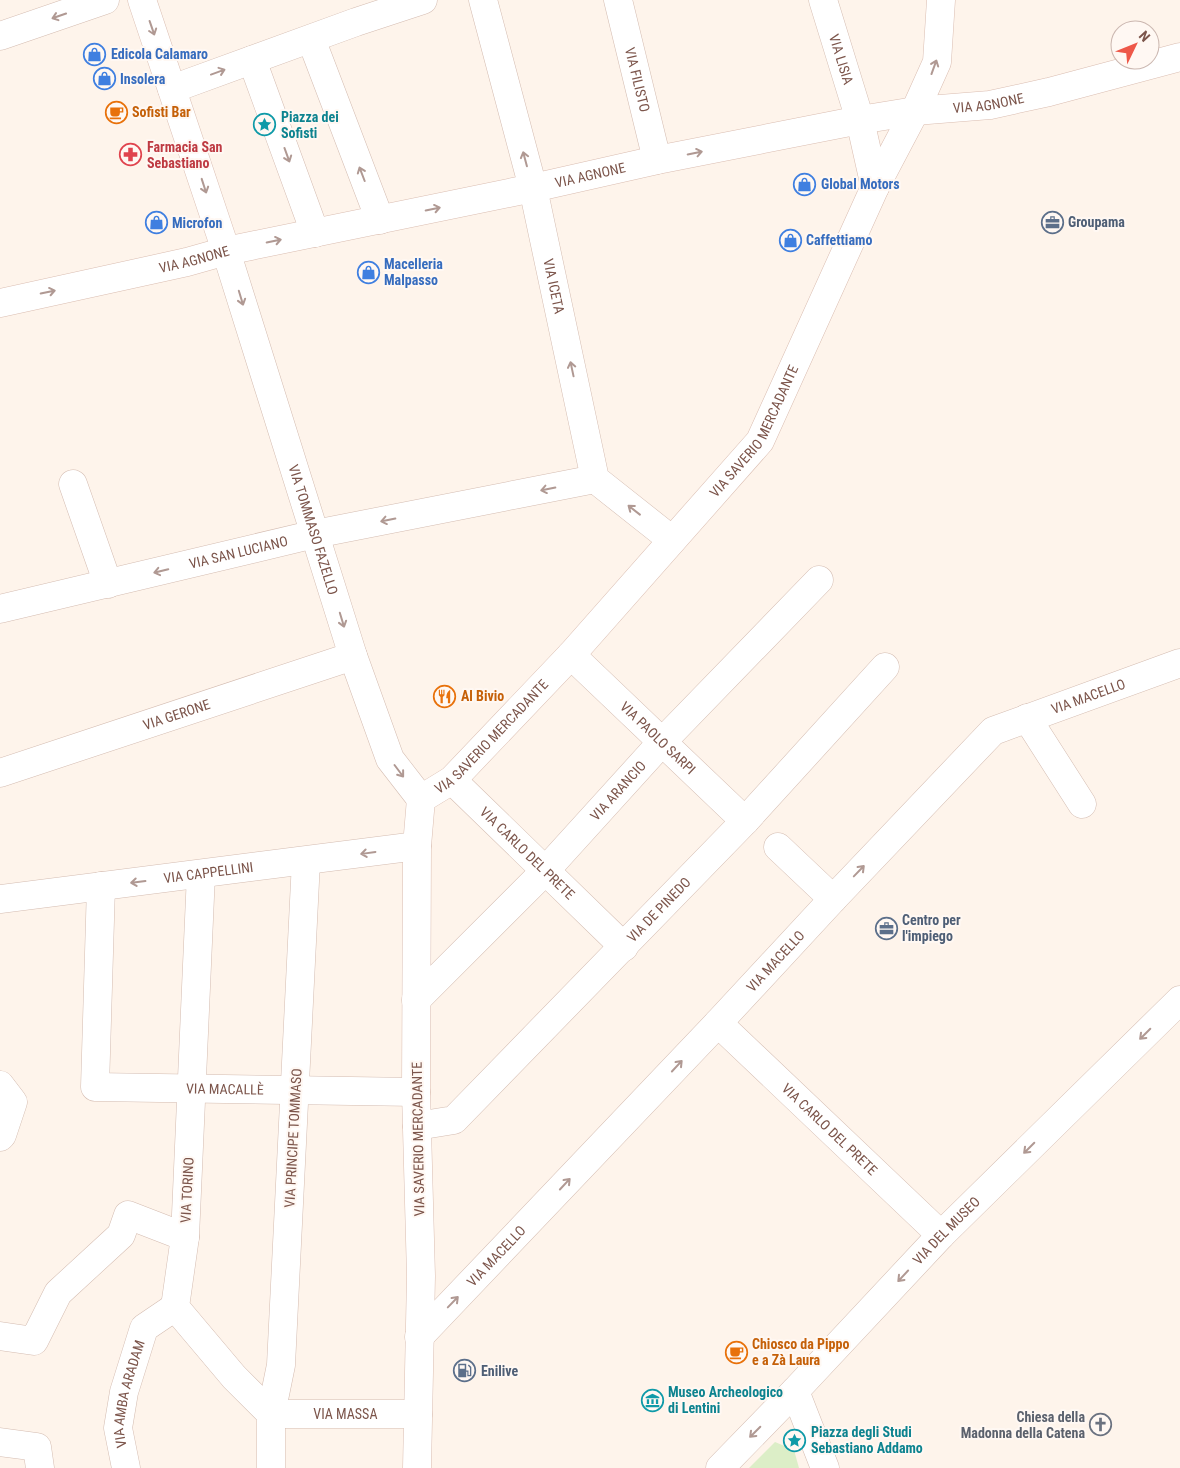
<svg xmlns="http://www.w3.org/2000/svg" width="1180" height="1468" font-family="'Roboto Condensed',sans-serif">
  <rect width="100%" height="100%" fill="#fef4eb"/>
  <path fill="#dceec7" d="M775,1442L794,1450L799,1468H749Z"/>
  <g fill="none" stroke-linecap="round" stroke-linejoin="round">
    <defs>
      <g id="minor">
        <path id="s1" d="M483,0L533,188L595,479L672,540"/>
        <path id="s2" d="M618,0L657,160"/>
        <path id="s3" d="M823,0L860,120"/>
        <path d="M0,36L105,0"/>
        <path d="M311,39L380,220"/>
        <path d="M252,60L315,233"/>
        <path d="M172,89L356,22L423,0"/>
        <path d="M73,484L108,584"/>
        <path id="s4" d="M0,609L315,534L595,479"/>
        <path id="s5" d="M571,655L745,821"/>
        <path d="M1027,718L1082,804"/>
        <path id="s6" d="M0,773L353,656"/>
        <path id="s7" d="M452,780L624,947"/>
        <path d="M778,847L833,899"/>
        <path id="s8" d="M306,861L281,1365L271,1414H418"/>
        <path d="M201,874L185,1237L175,1307L234,1377L271,1414V1468"/>
        <path id="s9" d="M101,886L95,1087L416,1092"/>
        <path id="s10" d="M416,1000L545,871L662,742L819,580"/>
        <path id="s11" d="M718,1023L941,1235"/>
        <path d="M0,1085L13,1102L2,1135L0,1137"/>
        <path id="s12" d="M417,1126L454,1120L745,821L885,667"/>
        <path d="M0,1336L34,1341L58,1293L121,1235L128,1215L185,1237"/>
        <path id="s13" d="M419,1337L718,1023L833,899L993,731L1180,663"/>
        <path d="M795,1391L825,1468"/>
        <path d="M0,1442L37,1447L40,1468"/>
        <path id="s14" d="M126,1468L118,1428L124,1392L144,1328L175,1307"/>
        <path id="s15" d="M720,1468L795,1391L941,1235L1180,1000"/>
      </g>
      <g id="tertiary">
        <path id="s16" d="M226,251L353,656L390,759L421,799"/>
        <path id="s17" d="M0,899L417,846"/>
      </g>
      <g id="secondary">
        <path d="M142,0L226,251"/>
        <path d="M860,120L875,187"/>
        <path id="s18" d="M0,303L187,262L226,251L533,188L657,160L860,120L915,111L990,105L1049,92L1180,57"/>
        <path id="s19" d="M417,1468L421,1276L416,1092L417,846L421,799L452,780L571,655L760,441L875,187L915,111L937,62L941,0"/>
      </g>
    </defs>
    <use href="#minor" stroke="#d4bcb1" stroke-width="29"/>
    <use href="#tertiary" stroke="#d4bcb1" stroke-width="29"/>
    <use href="#secondary" stroke="#dabdb1" stroke-width="29"/>
    <use href="#minor" stroke="#fff" stroke-width="28"/>
    <use href="#tertiary" stroke="#fff" stroke-width="28"/>
    <use href="#secondary" stroke="#fff" stroke-width="28"/>
  </g>
  <defs><path id="oneway-shaft" d="M-6 0H5M1.5-3L5.5 0L1.5 3" fill="none" stroke-width="1.6" stroke-linecap="round" stroke-linejoin="round" transform="scale(1.25)"/></defs>
  <g stroke="#b09993">
    <use href="#oneway-shaft" transform="translate(59 16) rotate(161)"/>
    <use href="#oneway-shaft" transform="translate(152 28) rotate(71)"/>
    <use href="#oneway-shaft" transform="translate(934 67) rotate(-70)"/>
    <use href="#oneway-shaft" transform="translate(218 72) rotate(-20)"/>
    <use href="#oneway-shaft" transform="translate(695 153) rotate(-11)"/>
    <use href="#oneway-shaft" transform="translate(287 155) rotate(70)"/>
    <use href="#oneway-shaft" transform="translate(525 159) rotate(-105)"/>
    <use href="#oneway-shaft" transform="translate(362 174) rotate(-111)"/>
    <use href="#oneway-shaft" transform="translate(204 186) rotate(72)"/>
    <use href="#oneway-shaft" transform="translate(433 209) rotate(-12)"/>
    <use href="#oneway-shaft" transform="translate(274 241) rotate(-12)"/>
    <use href="#oneway-shaft" transform="translate(48 292) rotate(-12)"/>
    <use href="#oneway-shaft" transform="translate(241 298) rotate(73)"/>
    <use href="#oneway-shaft" transform="translate(572 369) rotate(-102)"/>
    <use href="#oneway-shaft" transform="translate(548 489) rotate(169)"/>
    <use href="#oneway-shaft" transform="translate(634 510) rotate(-142)"/>
    <use href="#oneway-shaft" transform="translate(388 520) rotate(169)"/>
    <use href="#oneway-shaft" transform="translate(161 571) rotate(166)"/>
    <use href="#oneway-shaft" transform="translate(342 620) rotate(73)"/>
    <use href="#oneway-shaft" transform="translate(399 771) rotate(53)"/>
    <use href="#oneway-shaft" transform="translate(368 853) rotate(172)"/>
    <use href="#oneway-shaft" transform="translate(859 871) rotate(-46)"/>
    <use href="#oneway-shaft" transform="translate(138 882) rotate(173)"/>
    <use href="#oneway-shaft" transform="translate(1145 1034) rotate(135)"/>
    <use href="#oneway-shaft" transform="translate(677 1066) rotate(-47)"/>
    <use href="#oneway-shaft" transform="translate(1029 1148) rotate(135)"/>
    <use href="#oneway-shaft" transform="translate(565 1184) rotate(-47)"/>
    <use href="#oneway-shaft" transform="translate(903 1276) rotate(133)"/>
    <use href="#oneway-shaft" transform="translate(453 1302) rotate(-46)"/>
    <use href="#oneway-shaft" transform="translate(755 1432) rotate(135)"/>
  </g>
  <defs>
    <symbol id="shop-ring" viewBox="-11 -11 22 22"><circle r="9.5" fill="#fff8f3" stroke="#3f7fe0" stroke-width="1.5"/><path d="M-5-2.5h2.3a2.7 3.5 0 0 1 5.4 0H5L5.5 6h-11ZM-1.5-2.5h3a1.5 2.3 0 0 0-3 0Z" fill="#3f7fe0"/></symbol>
    <symbol id="cafe-ring" viewBox="-11 -11 22 22"><circle r="9.5" fill="#fff8f3" stroke="#e8710a" stroke-width="1.5"/><path d="M-5.5-4.5H6V0H3Q3 3.5 0 3.5H-2.5Q-5.5 3.5-5.5 0ZM3-3.2v2h1.7v-2ZM-6 4.5H4V6H-6Z" fill="#e8710a"/></symbol>
    <symbol id="sight-ring" viewBox="-11 -11 22 22"><circle r="9.5" fill="#fff8f3" stroke="#0f9aa8" stroke-width="1.5"/><path d="M0-6L1.8-2.2L6-1.7L2.9 1.2L3.7 5.4L0 3.3L-3.7 5.4L-2.9 1.2L-6-1.7L-1.8-2.2Z" fill="#0f9aa8"/></symbol>
    <symbol id="pharmacy-ring" viewBox="-11 -11 22 22"><circle r="9.5" fill="#fff8f3" stroke="#e0444e" stroke-width="1.5"/><path d="M-2-6h4v4h4v4h-4v4h-4v-4h-4v-4h4Z" fill="#e0444e"/></symbol>
    <symbol id="office-ring" viewBox="-11 -11 22 22"><circle r="9.5" fill="#fff8f3" stroke="#5c6f8a" stroke-width="1.5"/><path d="M-6-3h4V-5.5h4V-3h4V5H-6ZM-1-4.5V-3h2v-1.5ZM-6 0V1H6V0Z" fill="#5c6f8a"/></symbol>
    <symbol id="restaurant-ring" viewBox="-11 -11 22 22"><circle r="9.5" fill="#fff8f3" stroke="#e8710a" stroke-width="1.5"/><path d="M-5-6h1v4h1v-4h1v4h1v-4h1v5L-1.5 .5V6h-2V.5L-5-1ZM5-6V6H3V1.5H1.5Q1.5-4 5-6Z" fill="#e8710a"/></symbol>
    <symbol id="fuel-ring" viewBox="-11 -11 22 22"><circle r="9.5" fill="#fff8f3" stroke="#5c6f8a" stroke-width="1.5"/><path d="M-5.5-6h7V0h2V4h1.3V-2.5L3-4.5l.8-.8L6-3V5H2.5V1h-1V6h-7ZM-4.2-4.7v3.2H.2V-4.7Z" fill="#5c6f8a"/></symbol>
    <symbol id="museum-ring" viewBox="-11 -11 22 22"><circle r="9.5" fill="#fff8f3" stroke="#0f9aa8" stroke-width="1.5"/><path d="M0-6L6-3V-2H-6V-3ZM-5-1h2V3h-2ZM-1-1h2V3h-2ZM3-1h2V3H3ZM-6 4H6V6H-6Z" fill="#0f9aa8"/></symbol>
    <symbol id="church-ring" viewBox="-11 -11 22 22"><circle r="9.5" fill="#fff8f3" stroke="#6b7280" stroke-width="1.5"/><path d="M-1.2-6h2.4v3.5h3.3v2.4h-3.3V6h-2.4V-.1h-3.3v-2.4h3.3Z" fill="#6b7280"/></symbol>
  </defs>
  <g fill-rule="evenodd">
    <use href="#shop-ring" x="82" y="42" width="25" height="25"/>
    <use href="#shop-ring" x="92" y="66" width="25" height="25"/>
    <use href="#cafe-ring" x="104" y="100" width="25" height="25"/>
    <use href="#sight-ring" x="252" y="112" width="25" height="25"/>
    <use href="#pharmacy-ring" x="118" y="142" width="25" height="25"/>
    <use href="#shop-ring" x="792" y="172" width="25" height="25"/>
    <use href="#office-ring" x="1040" y="210" width="25" height="25"/>
    <use href="#shop-ring" x="144" y="210" width="25" height="25"/>
    <use href="#shop-ring" x="778" y="228" width="25" height="25"/>
    <use href="#shop-ring" x="356" y="260" width="25" height="25"/>
    <use href="#restaurant-ring" x="432" y="684" width="25" height="25"/>
    <use href="#office-ring" x="874" y="916" width="25" height="25"/>
    <use href="#cafe-ring" x="724" y="1340" width="25" height="25"/>
    <use href="#fuel-ring" x="452" y="1358" width="25" height="25"/>
    <use href="#museum-ring" x="640" y="1388" width="25" height="25"/>
    <use href="#church-ring" x="1088" y="1412" width="25" height="25"/>
    <use href="#sight-ring" x="782" y="1428" width="25" height="25"/>
  </g>
  <g text-anchor="middle" stroke-width="4" stroke-linejoin="round" paint-order="stroke">
    <g font-size="14" font-weight="bold" fill="#366cbe" stroke="#fff8f3" text-anchor="start">
      <text x="111" y="59">Edicola Calamaro</text>
      <text x="120" y="84">Insolera</text>
      <text x="821" y="189">Global Motors</text>
      <text x="172" y="228">Microfon</text>
      <text x="806" y="245">Caffettiamo</text>
      <text x="384" y="269">Macelleria<tspan x="384" dy="16">Malpasso</tspan></text>
    </g>
    <g font-size="14" fill="#7c554b" stroke="#fff8f3">
      <text dy="5" stroke="none"><textPath href="#s3" startOffset="62">VIA LISIA</textPath></text>
      <text dy="5" stroke="none"><textPath href="#s2" startOffset="82">VIA FILISTO</textPath></text>
      <text dy="5" stroke="none"><textPath href="#s18" startOffset="1009">VIA AGNONE</textPath></text>
      <text dy="5" stroke="none"><textPath href="#s18" startOffset="604">VIA AGNONE</textPath></text>
      <text dy="5" stroke="none"><textPath href="#s18" startOffset="199">VIA AGNONE</textPath></text>
      <text dy="5" stroke="none"><textPath href="#s1" startOffset="295">VIA ICETA</textPath></text>
      <text dy="5" stroke="none"><textPath href="#s19" startOffset="1169">VIA SAVERIO MERCADANTE</textPath></text>
      <text dy="5" stroke="none"><textPath href="#s16" startOffset="292">VIA TOMMASO FAZELLO</textPath></text>
      <text dy="5" stroke="none"><textPath href="#s4" startOffset="245">VIA SAN LUCIANO</textPath></text>
      <text dy="5" stroke="none"><textPath href="#s13" startOffset="936">VIA MACELLO</textPath></text>
      <text dy="5" stroke="none"><textPath href="#s6" startOffset="186">VIA GERONE</textPath></text>
      <text dy="5" stroke="none"><textPath href="#s19" startOffset="764">VIA SAVERIO MERCADANTE</textPath></text>
      <text dy="5" stroke="none"><textPath href="#s5" startOffset="120">VIA PAOLO SARPI</textPath></text>
      <text dy="5" stroke="none"><textPath href="#s10" startOffset="291">VIA ARANCIO</textPath></text>
      <text dy="5" stroke="none"><textPath href="#s7" startOffset="105">VIA CARLO DEL PRETE</textPath></text>
      <text dy="5" stroke="none"><textPath href="#s17" startOffset="210">VIA CAPPELLINI</textPath></text>
      <text dy="5" stroke="none"><textPath href="#s12" startOffset="331">VIA DE PINEDO</textPath></text>
      <text dy="5" stroke="none"><textPath href="#s13" startOffset="518">VIA MACELLO</textPath></text>
      <text dy="5" stroke="none"><textPath href="#s9" startOffset="331">VIA MACALLÈ</textPath></text>
      <text dy="5" stroke="none"><textPath href="#s11" startOffset="154">VIA CARLO DEL PRETE</textPath></text>
      <text transform="translate(293 1138) rotate(-87)" y="5">VIA PRINCIPE TOMMASO</text>
      <text transform="translate(418 1139) rotate(-91)" y="5">VIA SAVERIO MERCADANTE</text>
      <text transform="translate(187 1190) rotate(-87)" y="5">VIA TORINO</text>
      <text dy="5" stroke="none"><textPath href="#s15" startOffset="328">VIA DEL MUSEO</textPath></text>
      <text dy="5" stroke="none"><textPath href="#s13" startOffset="112">VIA MACELLO</textPath></text>
      <text dy="5" stroke="none"><textPath href="#s14" startOffset="76">VIA AMBA ARADAM</textPath></text>
      <text dy="5" stroke="none"><textPath href="#s8" startOffset="629">VIA MASSA</textPath></text>
    </g>
    <g font-size="14" font-weight="bold" fill="#c56008" stroke="#fff8f3" text-anchor="start">
      <text x="132" y="117">Sofisti Bar</text>
      <text x="461" y="701">Al Bivio</text>
      <text x="752" y="1349">Chiosco da Pippo<tspan x="752" dy="16">e a Zà Laura</tspan></text>
    </g>
    <g font-size="14" font-weight="bold" fill="#0d838f" stroke="#fff8f3" text-anchor="start">
      <text x="281" y="122">Piazza dei<tspan x="281" dy="16">Sofisti</tspan></text>
      <text x="668" y="1397">Museo Archeologico<tspan x="668" dy="16">di Lentini</tspan></text>
      <text x="811" y="1437">Piazza degli Studi<tspan x="811" dy="16">Sebastiano Addamo</tspan></text>
    </g>
    <g font-size="14" font-weight="bold" fill="#be3a42" stroke="#fff8f3" text-anchor="start">
      <text x="147" y="152">Farmacia San<tspan x="147" dy="16">Sebastiano</tspan></text>
    </g>
    <g font-size="14" font-weight="bold" fill="#4e5e75" stroke="#fff8f3" text-anchor="start">
      <text x="1068" y="227">Groupama</text>
      <text x="902" y="925">Centro per<tspan x="902" dy="16">l'impiego</tspan></text>
      <text x="481" y="1376">Enilive</text>
    </g>
    <g font-size="14" font-weight="bold" fill="#5b616d" stroke="#fff8f3" text-anchor="end">
      <text x="1085" y="1422">Chiesa della<tspan x="1085" dy="16">Madonna della Catena</tspan></text>
    </g>
  </g>
  <g transform="translate(1135 45) rotate(47)"><circle r="24" fill="#fff8f3" stroke="#cbb7b0"/>
  <path d="M0-4L9 19L0 12L-9 19Z" fill="#ee5849"/>
  <text y="-8" font-size="14" font-weight="bold" text-anchor="middle" fill="#7c554b">N</text>
  </g>
</svg>
